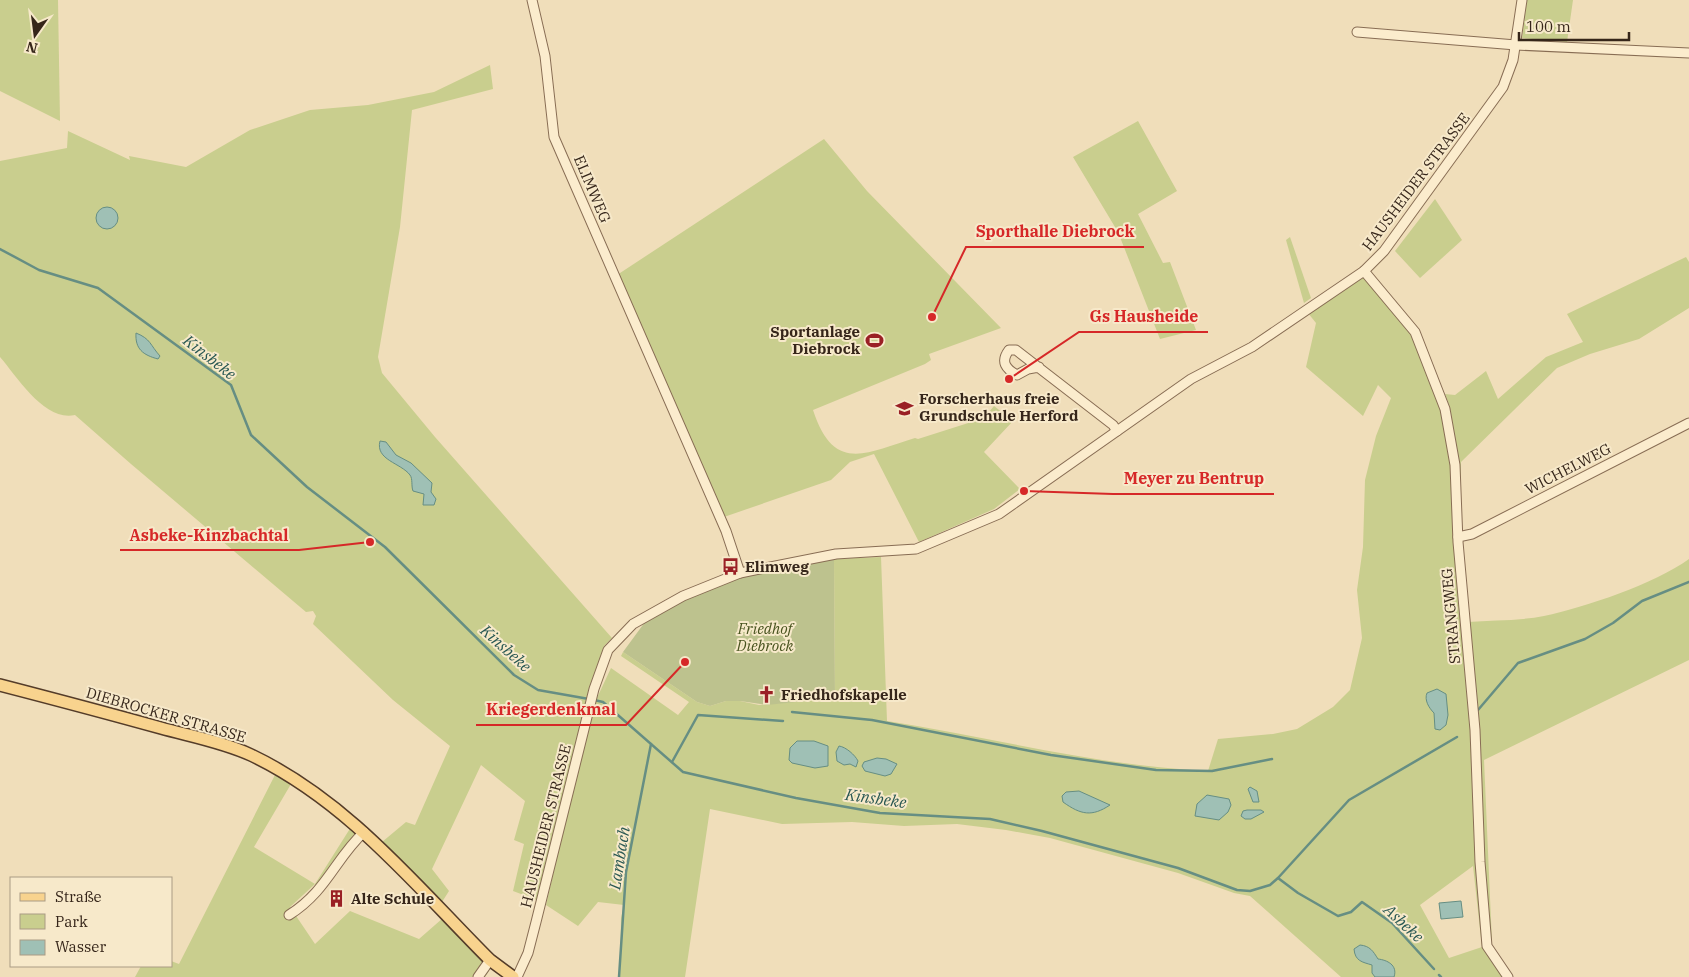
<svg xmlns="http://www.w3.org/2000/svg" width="1689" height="977" font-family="'IBM Plex Serif',serif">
  <rect width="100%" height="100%" fill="#f0deba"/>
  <g fill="#c9ce8e" fill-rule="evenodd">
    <path d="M0,0H58L60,121L0,91Z"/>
    <path d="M1527,0H1573L1567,42L1522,38Z"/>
    <path d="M490,65L493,89L412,110L400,227L378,357L382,373L435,437L612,638L604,646L588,699L596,700L611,668L678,715L689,702L621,656L623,652L697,702L710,706L726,701H740L759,705L835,698L834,559L881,557L887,721C995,738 1099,766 1208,771L1218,739L1273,734L1297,729L1333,707L1350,690L1362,638L1357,590L1363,547L1365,480L1376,436L1391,398L1378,385L1363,416L1306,367L1316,323L1308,313L1363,274L1413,336L1445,409L1450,408L1445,394L1455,395L1486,371L1498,399L1546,357L1583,342L1567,314L1686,257L1689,262V308L1639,339L1590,354L1557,368L1461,462L1459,537L1468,622C1492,620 1519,621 1544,616C1586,607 1654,584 1689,559V660L1484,760L1492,943L1490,948L1506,977H1341L1250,896L1234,893L1178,873L1050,838L1006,830L957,824L904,826L852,822L782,824L710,809L685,977H620L621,918L624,905L598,902L578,926L546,905L555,866L553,865L537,900L513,891L524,844L514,840L525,801L481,765L432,869L449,891L442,902L382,842L406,822L415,825L450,746L393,700L313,624L316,616L313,611L306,612L131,464L75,415C45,422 18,378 0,357V161L67,148L68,131L130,160L129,156L186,167L250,130L310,110L368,105L434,92ZM1473,866L1482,947L1449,958L1420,905Z"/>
    <path d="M1138,121L1177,191L1138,214L1163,263L1170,262L1196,330L1160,339L1118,232L1073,157Z"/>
    <path d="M824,139L867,191L1001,328L929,354L931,360L925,364L813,410C834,474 866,453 915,438L918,439L984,418L994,406L1013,421L984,452L1020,489L994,509L919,542L874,454L850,462L831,480L724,517L617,275Z"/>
    <path d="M1435,199L1462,240L1420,278L1395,251Z"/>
    <path d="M1290,237L1311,298L1304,303L1286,240Z"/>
    <path d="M275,775L291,784L254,847L315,884L351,827L358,833L317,887L315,884L290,907L315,944L350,911L419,939L443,918L479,955L489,971L485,977H135L141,966H171V961L179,964Z"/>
  </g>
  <path fill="#bdc28e" d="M834,559L835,698L767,705L740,701H726L710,706L697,702L623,652L645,622L661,611L716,583L746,573Z"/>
  <g fill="#9fc0b5" stroke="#668e83">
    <circle cx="107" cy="218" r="11"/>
    <path d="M136,333C151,339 150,345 160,356L158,359C143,355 135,349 136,333Z"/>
    <path d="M380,441L386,442L396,455L411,463L432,483L431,492L436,499L434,505H423L424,494L413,491C411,486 413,479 410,475C401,463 375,460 380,441Z"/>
    <path d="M1437,689L1446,694L1448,715L1446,725L1440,730L1435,729L1434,713C1429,708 1424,700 1427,693Z"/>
    <path d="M797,741H814L828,746V766L815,768L792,763L789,760L790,748Z"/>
    <path d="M839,746C846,747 855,755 858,761L856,767L850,764L844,765L837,761L836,752Z"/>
    <path d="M877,758L886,759L897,764L891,774L885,776L865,771L862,766L864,762Z"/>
    <path d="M1250,787L1257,791L1259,802H1253L1248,789Z"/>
    <path d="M1079,791L1110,805C1092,817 1081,815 1063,802L1062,796L1066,792Z"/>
    <path d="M1207,795L1229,799L1231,805L1228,812L1219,820L1195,816L1197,804Z"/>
    <path d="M1247,810H1261L1264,812L1251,819H1245L1241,816L1243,811Z"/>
    <path d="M1461,901L1463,917L1441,919L1439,903Z"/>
    <path d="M1360,945C1370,946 1373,951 1378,959C1387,960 1398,965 1394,977H1375L1372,973V965C1362,962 1355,961 1354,949Z"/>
  </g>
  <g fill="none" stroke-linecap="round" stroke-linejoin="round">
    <g stroke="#668e83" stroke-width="2.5">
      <path d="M0,249L39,270L98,288L231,385L251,435L307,487L385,547L514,675L538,690L589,699"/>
      <path d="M594,700L603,702L683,772L796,798L880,813L990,819L1042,831L1178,868L1237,890L1250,891L1270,885L1278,878L1349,800L1457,737"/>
      <path d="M1478,710L1518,663L1585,639L1613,623L1642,601L1689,582"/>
      <path d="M792,712L872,720L1051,755L1156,770L1212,771L1272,759"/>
      <path d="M672,762L698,715L783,721"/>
      <path d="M1278,878L1298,893L1338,916L1351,912L1362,902L1392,923L1434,969"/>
      <path d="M1439,975L1441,977"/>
      <path d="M619,977L626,872L651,744"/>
    </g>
    <defs>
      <g id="minor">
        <path d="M532,0L545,56L554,137L726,531L740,573"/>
        <path d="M1357,32L1516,45L1689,53"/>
        <path d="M1364,271L1415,332L1445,409L1455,465L1458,542L1475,730L1480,862L1487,946L1508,977"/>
        <path d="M1039,367L1028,369L1017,375C1006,369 1000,362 1009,350H1016L1113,425L1117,431"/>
        <path d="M1458,537L1472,534L1689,423"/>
        <path d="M289,915C327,891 335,859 364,832"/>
        <path d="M478,977L490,960"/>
        <path d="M517,977L528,953L536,922L594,689L608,650L633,624L683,596L740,573L836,554L916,549L999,514L1191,379L1252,347L1364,271L1384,251L1503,87L1513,60L1522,0"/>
      </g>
      <path id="major" d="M0,685C54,699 107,713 161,728C190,736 223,742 251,755C348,801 416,886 490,960L513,977"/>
    </defs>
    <use href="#minor" stroke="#886d54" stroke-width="11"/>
    <use href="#major" stroke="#543c29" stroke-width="14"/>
    <use href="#minor" stroke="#fbeccd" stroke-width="9"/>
    <use href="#major" stroke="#f8d38e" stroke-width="11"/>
  </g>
  <defs>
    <symbol id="stadium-bare" viewBox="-9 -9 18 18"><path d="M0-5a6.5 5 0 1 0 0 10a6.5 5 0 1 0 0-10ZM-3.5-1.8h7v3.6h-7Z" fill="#9a2025" stroke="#f7e9ca" stroke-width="2.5" paint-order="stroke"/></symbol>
    <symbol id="school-bare" viewBox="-9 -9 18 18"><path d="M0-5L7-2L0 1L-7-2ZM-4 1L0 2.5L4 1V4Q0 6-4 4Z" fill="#9a2025" stroke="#f7e9ca" stroke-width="2.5" paint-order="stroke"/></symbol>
    <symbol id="bus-bare" viewBox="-9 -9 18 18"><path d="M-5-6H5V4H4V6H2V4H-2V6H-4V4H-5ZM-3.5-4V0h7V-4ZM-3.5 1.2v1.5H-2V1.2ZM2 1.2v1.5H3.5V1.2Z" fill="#9a2025" stroke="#f7e9ca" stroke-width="2.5" paint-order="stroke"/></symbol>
    <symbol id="church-bare" viewBox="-9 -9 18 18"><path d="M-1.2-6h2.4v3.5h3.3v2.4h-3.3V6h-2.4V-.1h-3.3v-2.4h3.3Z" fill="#9a2025" stroke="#f7e9ca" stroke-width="2.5" paint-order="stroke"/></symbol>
    <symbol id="building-bare" viewBox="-9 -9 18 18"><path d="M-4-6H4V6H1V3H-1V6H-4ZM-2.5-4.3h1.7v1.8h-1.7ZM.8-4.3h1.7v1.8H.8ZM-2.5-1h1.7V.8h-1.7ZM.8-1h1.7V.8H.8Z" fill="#9a2025" stroke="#f7e9ca" stroke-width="2.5" paint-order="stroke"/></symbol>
  </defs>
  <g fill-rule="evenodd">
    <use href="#stadium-bare" x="862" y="328" width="25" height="25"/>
    <use href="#school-bare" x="892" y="396" width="25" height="25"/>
    <use href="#bus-bare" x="718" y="554" width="25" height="25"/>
    <use href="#church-bare" x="754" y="682" width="25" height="25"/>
    <use href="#building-bare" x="324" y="886" width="25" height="25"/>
  </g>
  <g text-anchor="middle" stroke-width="4" stroke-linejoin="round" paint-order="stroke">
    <g font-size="15" fill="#36261a" stroke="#f7e9ca">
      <text transform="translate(1416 182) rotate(-53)" y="5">HAUSHEIDER STRASSE</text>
      <text transform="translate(592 189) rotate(67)" y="5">ELIMWEG</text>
      <text transform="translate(1568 469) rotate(-27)" y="5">WICHELWEG</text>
      <text transform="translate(1451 616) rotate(-95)" y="5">STRANGWEG</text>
      <text transform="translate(166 715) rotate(16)" y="5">DIEBROCKER STRASSE</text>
      <text transform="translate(546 826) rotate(-76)" y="5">HAUSHEIDER STRASSE</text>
    </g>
    <g font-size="15" font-weight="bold" fill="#36261a" stroke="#f7e9ca" text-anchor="start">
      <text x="860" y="337" text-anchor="end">Sportanlage<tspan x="860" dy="17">Diebrock</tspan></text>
      <text x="919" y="404">Forscherhaus freie<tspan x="919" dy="17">Grundschule Herford</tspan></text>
      <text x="745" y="572">Elimweg</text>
      <text x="781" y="700">Friedhofskapelle</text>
      <text x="351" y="904">Alte Schule</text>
    </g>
    <g font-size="15" font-style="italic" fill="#48531f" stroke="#f7e9ca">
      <text x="765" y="634">Friedhof<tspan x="765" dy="17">Diebrock</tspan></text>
    </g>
    <g font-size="16" font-style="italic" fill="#285752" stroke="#f7e9ca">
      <text transform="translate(210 357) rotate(38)" y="6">Kinsbeke</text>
      <text transform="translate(506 648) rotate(42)" y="6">Kinsbeke</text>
      <text transform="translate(876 798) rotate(8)" y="6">Kinsbeke</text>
      <text transform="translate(619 858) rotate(-81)" y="6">Lambach</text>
      <text transform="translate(1404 923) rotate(43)" y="6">Asbeke</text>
    </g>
  </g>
  <path fill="none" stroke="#d62828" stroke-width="2" d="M932 317L966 247H1144M1009 379L1079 332H1208M1024 491L1113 494H1274M370 542L299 550H120M685 662L626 725H476"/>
  <g fill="#d62828" stroke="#f7e9ca" stroke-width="2">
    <circle cx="932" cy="317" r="5"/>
    <circle cx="1009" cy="379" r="5"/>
    <circle cx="1024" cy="491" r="5"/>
    <circle cx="370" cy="542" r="5"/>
    <circle cx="685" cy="662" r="5"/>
  </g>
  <g font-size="16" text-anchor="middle" font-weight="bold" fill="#d62828" stroke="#f7e9ca" stroke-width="4" stroke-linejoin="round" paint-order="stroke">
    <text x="1055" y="237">Sporthalle Diebrock</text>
    <text x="1144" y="322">Gs Hausheide</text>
    <text x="1194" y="484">Meyer zu Bentrup</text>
    <text x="209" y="541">Asbeke-Kinzbachtal</text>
    <text x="551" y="715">Kriegerdenkmal</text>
  </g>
  <rect x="10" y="877" width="162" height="90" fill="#f7e9ca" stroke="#aa9b84"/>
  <rect x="20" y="893" width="25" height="8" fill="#f8d38e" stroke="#aa9b84"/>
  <text x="55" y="902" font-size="15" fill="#36261a">Straße</text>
  <rect x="20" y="914" width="25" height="15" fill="#c9ce8e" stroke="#aa9b84"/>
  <text x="55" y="927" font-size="15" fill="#36261a">Park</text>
  <rect x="20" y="940" width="25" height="15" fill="#9fc0b5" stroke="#aa9b84"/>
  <text x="55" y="952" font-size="15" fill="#36261a">Wasser</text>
  <g transform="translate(35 35) rotate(194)" stroke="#f7e9ca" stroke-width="4" paint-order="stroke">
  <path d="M0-4L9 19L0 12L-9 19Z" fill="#36261a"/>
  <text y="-8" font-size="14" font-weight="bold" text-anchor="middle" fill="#36261a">N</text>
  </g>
  <path d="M1519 32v8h110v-8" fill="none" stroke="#36261a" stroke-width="2.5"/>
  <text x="1526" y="32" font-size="15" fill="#36261a" stroke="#f7e9ca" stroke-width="4" paint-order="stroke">100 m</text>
</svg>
